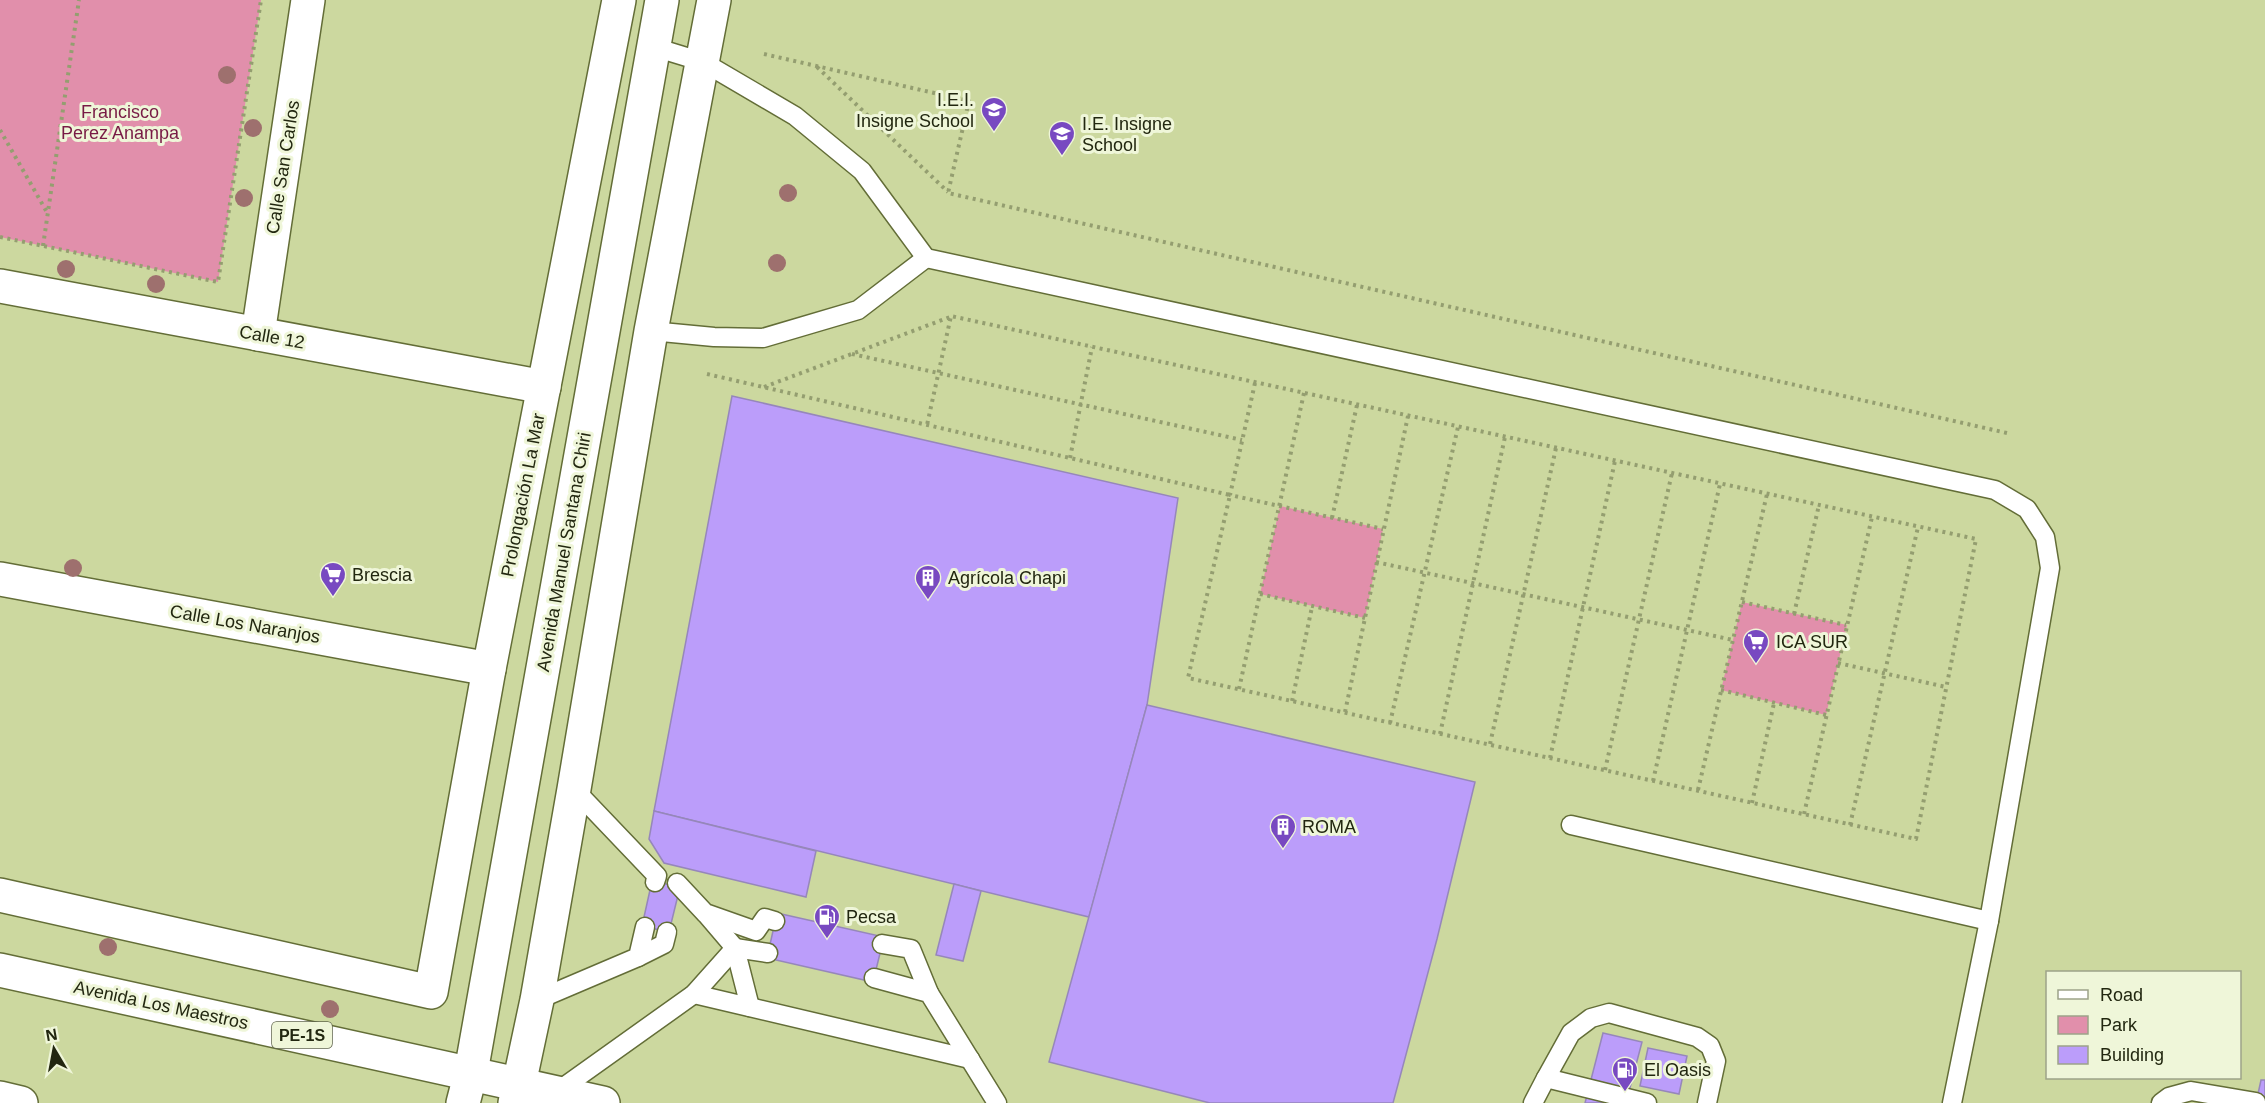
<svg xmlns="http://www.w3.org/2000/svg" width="2265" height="1103" font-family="Arial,sans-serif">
  <rect width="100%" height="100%" fill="#ccd89f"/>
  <g fill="#e18fab">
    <path d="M0,0H261L218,282L0,237Z"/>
    <path d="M1280,506L1383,529L1365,618L1260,594Z"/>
    <path d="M1742,602L1847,625L1826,715L1721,690Z"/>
  </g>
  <g fill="#bb9dfa" stroke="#9687ba" stroke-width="1.5">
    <path d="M732,396L1178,498L1147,705L1089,917L654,811Z"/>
    <path d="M1147,705L1475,782L1437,939L1393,1103H1210L1049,1062Z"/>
    <path d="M654,811L816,851L806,897L664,863L649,839Z"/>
    <path d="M652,881L680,887L669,932L642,926Z"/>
    <path d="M954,884L981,891L963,961L936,955Z"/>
    <path d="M777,913L884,937L873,982L767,958Z"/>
    <path d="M1603,1033L1642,1042L1626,1103H1585Z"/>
    <path d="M1648,1048L1687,1056L1679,1094L1640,1086Z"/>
    <path d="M2261,1080H2265V1103H2256Z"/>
  </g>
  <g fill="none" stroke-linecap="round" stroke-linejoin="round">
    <defs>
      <g id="lane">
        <path d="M654,47L703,62L795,116L862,171L926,258L1995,490L2027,509L2045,537L2050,568L1989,921L1952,1103"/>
        <path d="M651,331L714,337L763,338L858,310L926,258"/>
        <path d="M574,789L657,876L655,882"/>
        <path d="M1571,825L1989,921"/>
        <path d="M677,883L705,913L756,931L765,918L775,921"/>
        <path d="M706,914L735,948L750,1007"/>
        <path d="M882,944L911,949L929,993"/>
        <path d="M638,957L664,944L667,932"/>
        <path d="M874,978L929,993L997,1103"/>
        <path d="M694,994L970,1059"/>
        <path d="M537,1000L638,957L645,927"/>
        <path d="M1546,1078L1571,1033L1591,1018L1609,1013L1697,1037L1710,1046L1716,1061L1707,1103"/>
        <path d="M558,1091L694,994L735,948L768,953"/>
        <path d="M1533,1103L1546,1078L1647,1103"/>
        <path d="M2161,1103L2169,1097L2191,1091L2256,1102"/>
      </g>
      <g id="street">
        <path d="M0,286L544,387"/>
        <path d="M258,334L308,0"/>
        <path d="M0,579L489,669"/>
        <path d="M0,895L431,992L489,669L619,0"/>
      </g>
      <g id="secondary">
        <path d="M463,1103L471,1072L662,0"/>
        <path d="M515,1103L537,1000L574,789L651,331L714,0"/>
      </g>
      <g id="highway">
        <path d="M0,970L603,1103"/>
        <path d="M0,1098L21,1103"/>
      </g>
    </defs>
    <use href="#lane" stroke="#636d37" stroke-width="21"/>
    <use href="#street" stroke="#636d37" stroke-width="36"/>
    <use href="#secondary" stroke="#636d37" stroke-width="36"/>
    <use href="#highway" stroke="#636d37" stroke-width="36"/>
    <g stroke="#949e70" stroke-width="4" stroke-dasharray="3 4.5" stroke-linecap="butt">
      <path d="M764,54L969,101L948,193L2007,433"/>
      <path d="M817,67L948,192"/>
      <path d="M0,130L48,214"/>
      <path d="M0,237L218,282L261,0"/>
      <path d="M43,246L79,0"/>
      <path d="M852,354L1242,440"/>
      <path d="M707,374L1230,495L1188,678L1916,839L1976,539L951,316L927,425"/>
      <path d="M1255,383L1230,495L1383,529"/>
      <path d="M764,387L950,317"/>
      <path d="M1070,458L1092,347"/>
      <path d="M1332,518L1357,405"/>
      <path d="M1376,562L1733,640"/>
      <path d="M1260,594L1365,618"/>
      <path d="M1742,602L1846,625"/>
      <path d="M1794,614L1819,505"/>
      <path d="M1838,663L1946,687"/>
      <path d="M1239,689L1304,393"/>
      <path d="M1721,690L1826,715"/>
      <path d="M1292,701L1312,607"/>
      <path d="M1345,712L1408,416"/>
      <path d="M1390,723L1458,427"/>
      <path d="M1440,734L1505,437"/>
      <path d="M1490,744L1556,448"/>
      <path d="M1550,758L1615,461"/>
      <path d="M1605,770L1672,473"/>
      <path d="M1653,781L1720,484"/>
      <path d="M1698,790L1767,494"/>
      <path d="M1752,803L1774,703"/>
      <path d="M1804,814L1872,517"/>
      <path d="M1850,825L1918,527"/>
    </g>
    <use href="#lane" stroke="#fff" stroke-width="18"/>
    <use href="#street" stroke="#fff" stroke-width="33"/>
    <use href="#secondary" stroke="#fff" stroke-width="33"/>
    <use href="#highway" stroke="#fff" stroke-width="33"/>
  </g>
  <g fill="#9e706e">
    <circle cx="227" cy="75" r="9"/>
    <circle cx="253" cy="128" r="9"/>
    <circle cx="788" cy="193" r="9"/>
    <circle cx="244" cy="198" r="9"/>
    <circle cx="777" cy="263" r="9"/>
    <circle cx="66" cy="269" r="9"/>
    <circle cx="156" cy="284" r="9"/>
    <circle cx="73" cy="568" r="9"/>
    <circle cx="108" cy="947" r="9"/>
    <circle cx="330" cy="1009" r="9"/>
  </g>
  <defs>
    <symbol id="school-pin" viewBox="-11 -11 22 30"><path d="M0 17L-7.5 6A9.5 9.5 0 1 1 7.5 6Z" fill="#7849c1" stroke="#eff6d9"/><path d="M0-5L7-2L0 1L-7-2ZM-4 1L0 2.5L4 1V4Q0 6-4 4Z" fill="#fff"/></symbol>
    <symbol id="supermarket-pin" viewBox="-11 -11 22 30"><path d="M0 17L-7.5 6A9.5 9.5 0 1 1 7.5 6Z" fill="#7849c1" stroke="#eff6d9"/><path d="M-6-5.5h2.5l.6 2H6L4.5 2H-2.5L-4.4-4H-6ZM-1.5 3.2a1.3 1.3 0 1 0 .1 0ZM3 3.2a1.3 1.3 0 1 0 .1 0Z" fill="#fff"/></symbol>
    <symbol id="building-pin" viewBox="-11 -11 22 30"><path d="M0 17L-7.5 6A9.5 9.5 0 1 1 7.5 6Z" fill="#7849c1" stroke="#eff6d9"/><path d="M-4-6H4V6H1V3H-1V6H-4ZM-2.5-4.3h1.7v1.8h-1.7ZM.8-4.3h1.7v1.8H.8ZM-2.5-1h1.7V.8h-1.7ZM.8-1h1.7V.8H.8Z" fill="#fff"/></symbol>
    <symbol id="fuel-pin" viewBox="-11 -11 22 30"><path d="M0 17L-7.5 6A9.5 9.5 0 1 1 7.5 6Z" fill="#7849c1" stroke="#eff6d9"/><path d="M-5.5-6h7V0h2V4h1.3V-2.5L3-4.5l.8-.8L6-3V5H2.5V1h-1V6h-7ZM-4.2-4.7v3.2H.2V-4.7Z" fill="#fff"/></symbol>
  </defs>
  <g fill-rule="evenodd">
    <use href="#school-pin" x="979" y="95" width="30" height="40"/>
    <use href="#school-pin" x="1047" y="119" width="30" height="40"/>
    <use href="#supermarket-pin" x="318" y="560" width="30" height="40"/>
    <use href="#building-pin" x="913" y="563" width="30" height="40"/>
    <use href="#supermarket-pin" x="1741" y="627" width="30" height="40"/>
    <use href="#building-pin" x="1268" y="812" width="30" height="40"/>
    <use href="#fuel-pin" x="812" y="902" width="30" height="40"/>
    <use href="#fuel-pin" x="1610" y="1055" width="30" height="40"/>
  </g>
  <g text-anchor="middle" stroke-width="6" stroke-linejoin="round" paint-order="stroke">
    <rect fill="#eff6d9" stroke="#60654c" stroke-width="1.5" x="272" y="1022" width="60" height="26" rx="4.5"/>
    <g font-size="16" font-weight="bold" fill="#222710">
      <text x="302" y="1041">PE-1S</text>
    </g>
    <g font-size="18" fill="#222710" stroke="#eff6d9" text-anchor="start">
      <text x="974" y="106" text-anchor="end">I.E.I.<tspan x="974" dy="21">Insigne School</tspan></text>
      <text x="1082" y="130">I.E. Insigne<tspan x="1082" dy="21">School</tspan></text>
      <text x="352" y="581">Brescia</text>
      <text x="948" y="584">Agrícola Chapi</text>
      <text x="1776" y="648">ICA SUR</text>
      <text x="1302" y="833">ROMA</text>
      <text x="846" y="923">Pecsa</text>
      <text x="1644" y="1076">El Oasis</text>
    </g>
    <g font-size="18" fill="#781b45" stroke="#eff6d9">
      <text x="120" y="118">Francisco<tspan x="120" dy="21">Perez Anampa</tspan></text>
    </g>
    <g font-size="18" fill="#222710" stroke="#eff6d9">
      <text transform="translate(283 167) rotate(-81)" y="6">Calle San Carlos</text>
      <text transform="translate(272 337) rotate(10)" y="6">Calle 12</text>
      <text transform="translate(523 495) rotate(-79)" y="6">Prolongación La Mar</text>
      <text transform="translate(564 552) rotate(-80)" y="6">Avenida Manuel Santana Chiri</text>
      <text transform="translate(245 624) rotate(10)" y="6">Calle Los Naranjos</text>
      <text transform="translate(161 1005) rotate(12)" y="6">Avenida Los Maestros</text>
    </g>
  </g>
  <rect x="2046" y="971" width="195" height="108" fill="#eff6d9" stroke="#9da389" stroke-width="1.5"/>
  <rect x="2058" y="990" width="30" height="9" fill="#ffffff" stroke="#9da389" stroke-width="1.5"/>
  <text x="2100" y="1001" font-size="18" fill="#222710">Road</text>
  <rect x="2058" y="1016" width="30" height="18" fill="#e18fab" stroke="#9da389" stroke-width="1.5"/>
  <text x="2100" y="1031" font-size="18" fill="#222710">Park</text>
  <rect x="2058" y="1046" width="30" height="18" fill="#bb9dfa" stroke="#9da389" stroke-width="1.5"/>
  <text x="2100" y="1061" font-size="18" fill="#222710">Building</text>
  <g transform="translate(54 1049) rotate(350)" stroke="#eff6d9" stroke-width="4.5" paint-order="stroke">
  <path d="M0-4.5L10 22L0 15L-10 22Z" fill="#222710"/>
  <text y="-9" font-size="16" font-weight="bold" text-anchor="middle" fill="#222710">N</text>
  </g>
</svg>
